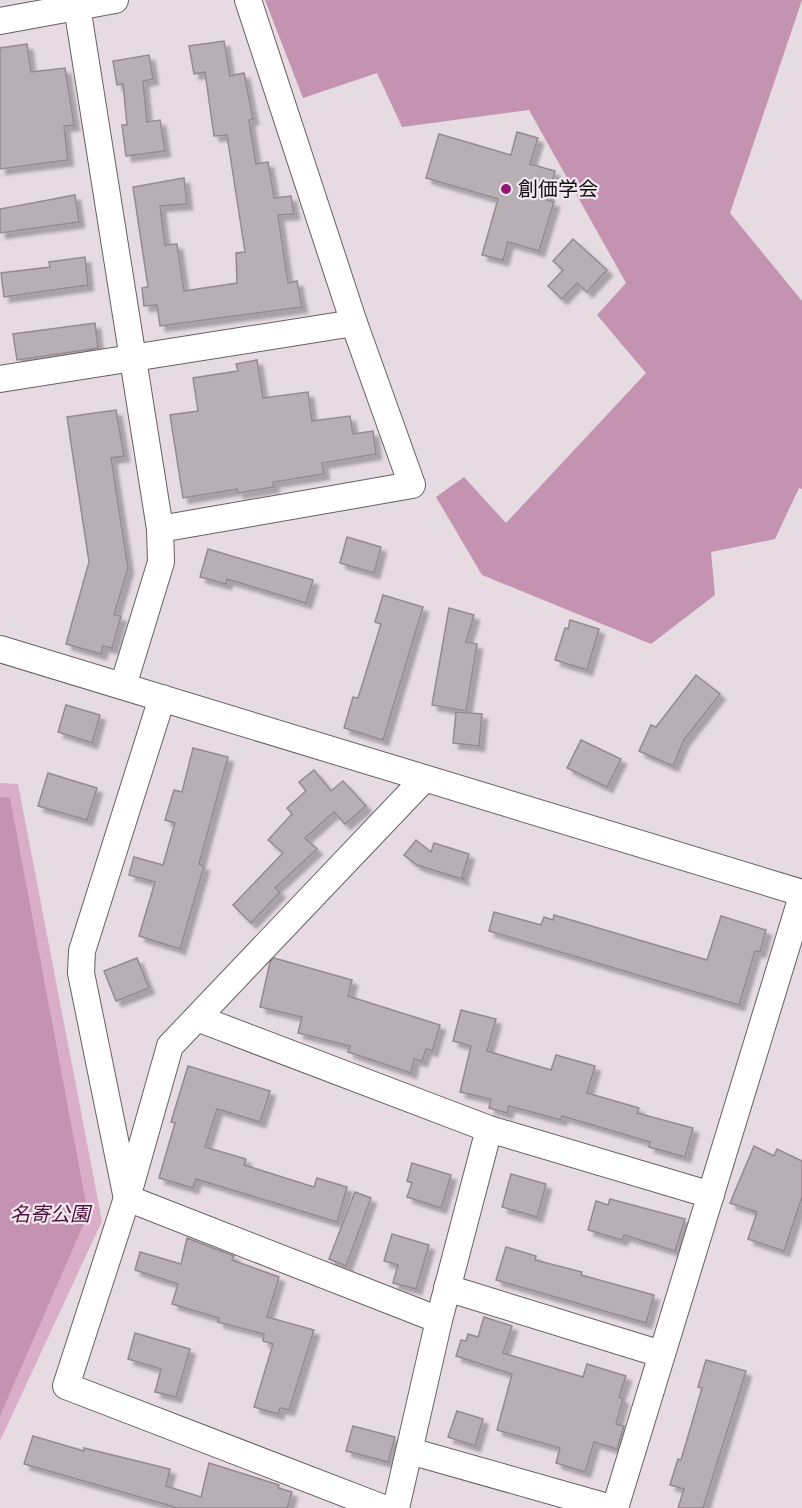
<svg xmlns="http://www.w3.org/2000/svg" width="802" height="1508" font-family="Literata,'Noto Sans JP',serif">
  <defs>
    <filter id="shadow"><feDropShadow dx="5.5" dy="5.5" stdDeviation="1.5" flood-color="#0004"/></filter>
  </defs>
  <rect width="100%" height="100%" fill="#e5dbe1"/>
  <path fill="#daadc8" d="M0,783L18,784L102,1221L0,1441Z"/>
  <g fill="#c493b2">
    <path d="M265,0H802L730,213L802,301V489L799,488L775,539L711,552L715,595L651,644L482,575L436,497L464,477L506,523L646,373L597,315L626,283L529,110L402,127L377,73L303,98Z"/>
    <path d="M0,797L10,798L88,1214L0,1416Z"/>
  </g>
  <g fill="#b8afb4" stroke="#948a90" stroke-width="1.5" filter="url(#shadow)">
    <path d="M224,41L230,76L244,73L253,119L249,120L256,164L268,162L274,198L291,196L294,214L278,215L288,283L297,281L302,307L160,326L157,305L144,306L142,288L148,287L133,187L184,178L187,204L160,206L165,245L177,244L184,291L237,283L236,253L245,252L227,135L214,136L205,72L194,74L189,46Z"/>
    <path d="M27,44L31,72L65,68L74,125L64,126L68,160L0,169V48Z"/>
    <path d="M149,55L153,79L143,81L147,122L160,120L165,151L126,156L122,125H127L123,84L117,85L113,61Z"/>
    <path d="M517,132L538,138L530,164L555,171L547,200L554,202L539,251L508,242L503,260L482,255L498,199L426,178L439,134L511,155Z"/>
    <path d="M75,195L79,222L0,233V209Z"/>
    <path d="M573,239L607,270L587,292L577,283L562,299L548,286L563,270L553,261Z"/>
    <path d="M85,257L88,285L4,297L1,273L50,267L49,262Z"/>
    <path d="M95,323L98,348L17,360L13,334Z"/>
    <path d="M257,360L263,398L308,392L312,421L350,416L353,434L373,431L376,454L322,463L324,474L273,482L274,487L238,493L237,489L183,498L170,415L198,411L193,378L238,371L236,364Z"/>
    <path d="M116,410L124,456L111,458L128,568L114,615L121,616L112,648L103,646L101,654L66,644L89,562L67,417Z"/>
    <path d="M347,537L381,547L374,573L340,563Z"/>
    <path d="M208,549L313,580L306,603L227,579L226,584L200,577Z"/>
    <path d="M383,595L423,607L383,740L344,728L353,697L358,698L381,624L375,622Z"/>
    <path d="M449,608L474,615L466,642L477,644L466,711L432,705Z"/>
    <path d="M570,620L599,629L587,670L555,660L565,628L568,629Z"/>
    <path d="M696,675L720,694L684,740L673,766L639,751L651,725L656,727Z"/>
    <path d="M66,705L100,715L92,743L58,732Z"/>
    <path d="M456,712L482,714L479,746L453,743Z"/>
    <path d="M581,740L621,759L607,787L567,768Z"/>
    <path d="M193,748L228,757L199,864L204,866L180,949L139,936L155,882L129,875L134,857L163,865L175,823L165,820L174,790L182,792Z"/>
    <path d="M314,770L331,791L343,781L366,806L345,824L334,812L305,838L317,849L275,888L280,892L251,923L233,905L283,853L268,840L292,814L287,808L306,791L299,782Z"/>
    <path d="M48,773L97,788L87,820L38,806Z"/>
    <path d="M416,840L431,852L434,843L469,854L462,877L465,880L417,865L404,855Z"/>
    <path d="M494,912L541,925L544,917L553,920L554,915L707,960L721,916L766,930L760,952L755,951L739,1005L489,931Z"/>
    <path d="M137,958L149,988L116,1001L104,971Z"/>
    <path d="M274,958L352,980L348,996L440,1025L432,1051L426,1049L422,1061L414,1059L411,1073L348,1052L350,1046L298,1033L302,1017L260,1007L270,962Z"/>
    <path d="M461,1010L496,1019L487,1051L551,1070L556,1055L595,1066L587,1093L639,1108L637,1113L693,1128L685,1157L649,1147L650,1142L562,1116L561,1120L509,1106L507,1113L489,1108L491,1099L460,1092L471,1046L453,1041Z"/>
    <path d="M188,1066L270,1091L260,1122L217,1109L205,1147L246,1159L244,1165L314,1187L317,1178L347,1187L337,1222L196,1179L193,1188L159,1178L175,1123L171,1122Z"/>
    <path d="M754,1146L774,1156L777,1149L802,1161V1197L784,1251L748,1239L757,1212L730,1203Z"/>
    <path d="M412,1163L451,1175L441,1208L407,1197L412,1183L407,1181Z"/>
    <path d="M511,1174L546,1184L537,1217L502,1207Z"/>
    <path d="M355,1192L371,1198L346,1266L329,1259Z"/>
    <path d="M610,1199L685,1219L675,1251L624,1235L622,1240L588,1230L596,1201L608,1205Z"/>
    <path d="M392,1234L429,1245L416,1289L393,1283L398,1265L384,1261Z"/>
    <path d="M187,1238L234,1256L232,1260L279,1277L267,1317L314,1330L289,1410L280,1408L278,1414L254,1407L273,1344L263,1341L264,1334L218,1322L219,1318L172,1304L178,1284L135,1270L140,1252L181,1264Z"/>
    <path d="M506,1247L536,1256L535,1260L582,1272L581,1275L654,1295L646,1323L496,1280Z"/>
    <path d="M484,1317L512,1326L503,1353L583,1377L587,1364L626,1376L619,1397L623,1399L616,1424L624,1426L617,1449L594,1442L585,1472L556,1463L560,1448L497,1430L512,1374L456,1356L461,1340L466,1341L468,1334L478,1337Z"/>
    <path d="M135,1333L190,1349L176,1397L155,1392L161,1369L128,1359Z"/>
    <path d="M706,1360L746,1371L703,1508H678L684,1489L670,1485L678,1459L681,1460L702,1388L698,1387Z"/>
    <path d="M457,1411L483,1419L475,1446L448,1437Z"/>
    <path d="M353,1426L395,1437L388,1462L346,1451Z"/>
    <path d="M33,1436L84,1451V1448L170,1469L166,1486L201,1497L209,1463L279,1485L278,1488L292,1492L287,1508H178L24,1464Z"/>
  </g>
  <g fill="none" stroke-linecap="round" stroke-linejoin="round">
    <defs>
      <g id="minor">
        <path d="M76,0L160,529L161,562L123,686"/>
        <path d="M0,21L115,0"/>
        <path d="M0,379L354,323"/>
        <path d="M160,529L412,485L354,323L248,0"/>
        <path d="M0,649L802,893"/>
        <path d="M197,1018L489,1129L711,1195"/>
        <path d="M126,1194L81,973L82,951L162,698"/>
        <path d="M127,1198L439,1320"/>
        <path d="M447,1288L661,1354"/>
        <path d="M410,1451L611,1508"/>
        <path d="M383,1508L66,1386L127,1198L170,1046L424,779"/>
        <path d="M396,1508L439,1320L489,1129"/>
        <path d="M615,1508L802,896"/>
      </g>
    </defs>
    <use href="#minor" stroke="#686065" stroke-width="28"/>
    <use href="#minor" stroke="#fff" stroke-width="26"/>
  </g>
  <circle fill="#931874" stroke="#f3e8ee" stroke-width="2" cx="506" cy="189" r="6"/>
  <g text-anchor="middle" stroke-width="4.5" stroke-linejoin="round" paint-order="stroke">
    <g font-size="20" fill="#131012" stroke="#f3e8ee" text-anchor="start">
      <text x="518" y="196">創価学会</text>
    </g>
    <g font-size="20" font-style="italic" fill="#4d123c" stroke="#f3e8ee">
      <text x="50" y="1221">名寄公園</text>
    </g>
  </g>
</svg>
